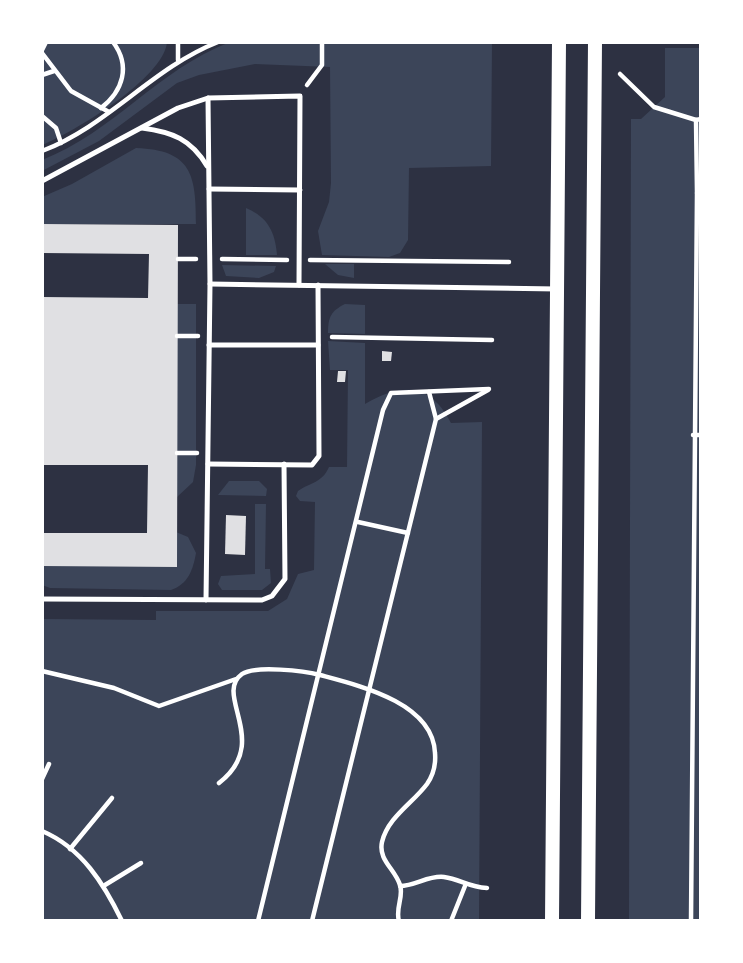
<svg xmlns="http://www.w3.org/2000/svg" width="743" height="963" font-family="'Fira Sans Condensed',sans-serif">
  <rect width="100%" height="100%" fill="#2d3142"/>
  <g fill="#3c4559">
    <path d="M42,42H167C164,78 74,132 42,145Z"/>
    <path d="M230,42H492L491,166L409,168L408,240L400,253L389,257L322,255L318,231L329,202L331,183L330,67L255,64L199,75L177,83L99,141L42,171V160C114,132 157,70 230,42Z"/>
    <path d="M665,48H701V921H629L631,119H641L665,97Z"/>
    <path d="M136,148C192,150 196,175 196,224H42V197L72,184Z"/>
    <path d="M246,208C268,217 275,232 277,255H246Z"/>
    <path d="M325,264H354V278L338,275Z"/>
    <path d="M222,265L276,266L274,272L259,278L226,276Z"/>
    <path d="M177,304H196V465L193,482L176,498Z"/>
    <path d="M345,304L365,305V334L328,333C328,317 331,311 345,304Z"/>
    <path d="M328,341L365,343V404C401,383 430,382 451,423L482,422L479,921H42V619L156,620V611H268L287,599L298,574L314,570L315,502L300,501L296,496L298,491C311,482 322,483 329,467H347L348,370H330Z"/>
    <path d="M229,481H259L267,489L266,496L218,495Z"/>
    <path d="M255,504H266L265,569H270L271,583L262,590H222L218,584L221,576L255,574Z"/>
    <path d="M176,532L188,537L196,553C193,570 188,584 171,590L50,588L42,585V566Z"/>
  </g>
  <g fill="#e0e0e3">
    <path d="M42,224L178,225L177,567L42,566V533H147L148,465H42V297L148,298L149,254L42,253Z"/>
    <path d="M382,351L392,352L391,361H382Z"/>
    <path d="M338,371H346L345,382H337Z"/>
    <path d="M226,515L246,516L245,555L225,554Z"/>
  </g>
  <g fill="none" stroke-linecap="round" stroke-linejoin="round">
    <g stroke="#fff" stroke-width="4.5">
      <path d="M42,50L46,42"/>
      <path d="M42,53L71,91L109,112"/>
      <path d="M178,60V42"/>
      <path d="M620,74L654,107L696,120"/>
      <path d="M42,75L54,71"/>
      <path d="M307,85L322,65V42"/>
      <path d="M101,108C123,91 131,66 113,42"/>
      <path d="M42,116L56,128L61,143"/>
      <path d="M701,119L696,120L697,193H701"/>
      <path d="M42,151C108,126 152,68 218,42"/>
      <path d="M178,259H196"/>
      <path d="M222,259L287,260"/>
      <path d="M310,260L509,262"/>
      <path d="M177,336H198"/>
      <path d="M332,337L492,340"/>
      <path d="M429,392L436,419"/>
      <path d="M693,435H701"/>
      <path d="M177,453H197"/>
      <path d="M358,522L408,533"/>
      <path d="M42,671L114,688L159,706L236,679"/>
      <path d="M42,779L49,764"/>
      <path d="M219,783C272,742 213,695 242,674C255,665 305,671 320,675C361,686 433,703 435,753C436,765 434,774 427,784C413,803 388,817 382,842C378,860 395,869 400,885C404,897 395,908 399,921"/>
      <path d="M42,831C82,848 104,884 122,921"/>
      <path d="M70,849L112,798"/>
      <path d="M105,885L141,863"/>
      <path d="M400,886C415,886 429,875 444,877C460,879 468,887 487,888"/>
      <path d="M258,921L383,410L391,393L489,389"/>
      <path d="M312,921L436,419L488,390"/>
      <path d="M451,921L465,886"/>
      <path d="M691,921L697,193"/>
    </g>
    <g stroke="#fff" stroke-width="5">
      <path d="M142,128C172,132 191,139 207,166"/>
      <path d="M42,181L178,108L208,98L300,96L299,285"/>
      <path d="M209,189L300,190"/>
      <path d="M210,284L557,289"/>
      <path d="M209,345H318"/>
      <path d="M208,464L312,465L319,456L318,285"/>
      <path d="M42,599L262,600L272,596L285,579L284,464"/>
      <path d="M206,600L210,284L208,98"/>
    </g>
    <g stroke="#fff" stroke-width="14">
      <path d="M552,921L559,42"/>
      <path d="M588,921L595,42"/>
    </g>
  </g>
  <rect width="743" height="963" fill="none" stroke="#ffffff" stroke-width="88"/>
</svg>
